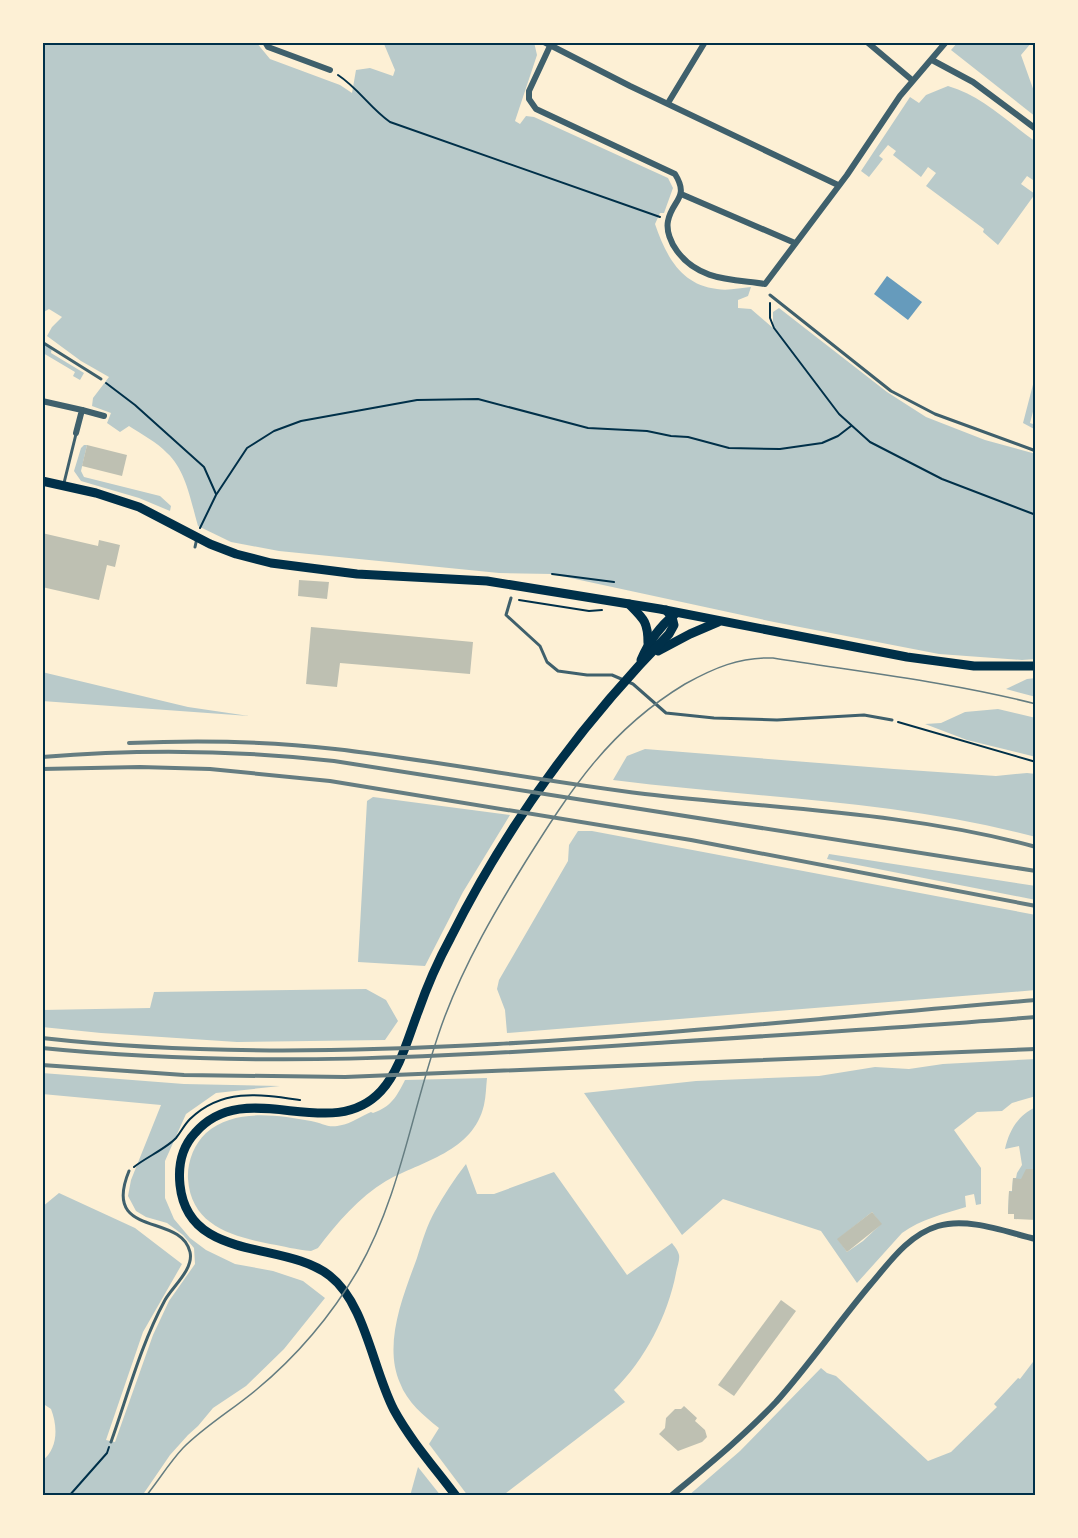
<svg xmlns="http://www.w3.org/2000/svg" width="1078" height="1538" font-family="'Archivo Narrow',sans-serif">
  <rect width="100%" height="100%" fill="#fdf0d5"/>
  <g fill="#b9caca" fill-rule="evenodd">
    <path d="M42,42H256L270,59L340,85L352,93L356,70L370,68L393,76L395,70L384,44L385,42H534L537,55L515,121L520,124L526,116L534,117L668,178L673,188L664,213H660L655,224C666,256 681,285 717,289C728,291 740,288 751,287L748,296L738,300V308L751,309L773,328V312L779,308L887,392L926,417L985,440L1036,454V659L1022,660L939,654L774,622L552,574L499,573L279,551L231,542L198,526C191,502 186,470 167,453C157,442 141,434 129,426L120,432L107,423L111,413L92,406L93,398L109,377L81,361L47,336L52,327L62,317L49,309L42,313Z"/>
    <path d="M958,42H1032L1021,55L1036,97V117L951,50Z"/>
    <path d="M948,86C981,95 1009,123 1036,142V182L1027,176L1021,184L1035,194L998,245L983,232L984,229L926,186L936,173L928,167L921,177L893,155L896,151L888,145L879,156L883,159L869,177L861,171L910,97L919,103L926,95Z"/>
    <path d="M42,342L52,347L51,353L84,373L80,380L73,376L75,372L43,353L42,355Z"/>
    <path d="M1036,373V400L1030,423L1036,425V430L1023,423Z"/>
    <path d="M84,445H87L81,471L84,477L160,496L171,506L170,511L139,498L81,481L74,471L81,448Z"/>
    <path d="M42,672L188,707L249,716L42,701Z"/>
    <path d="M1036,678V697L1006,689L1027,679Z"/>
    <path d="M998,709L1036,718V757L967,740L925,724L941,723L965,712Z"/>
    <path d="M645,749L894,769L996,776L1027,773L1036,774V837C898,800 754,798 613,780L627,756Z"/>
    <path d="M373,797L510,815L463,892L425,966L358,962L367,801Z"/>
    <path d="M578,831H592L1036,915V990L507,1033L505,1010L497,989L499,980L568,861L569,845Z"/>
    <path d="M829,854L1036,886V900L827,859Z"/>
    <path d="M366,989L386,1000L398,1021L385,1040L237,1042L101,1033L42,1027V1010L150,1008L154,992Z"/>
    <path d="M1036,1059V1096L1012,1103L1002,1111L977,1112L954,1130L981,1168V1204L976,1205L974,1194L965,1196L966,1207C944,1214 921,1219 902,1233L857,1283L821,1231L723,1199L682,1235L584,1093L696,1081L819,1076L875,1067L909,1069L943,1064ZM872,1212L881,1224L863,1241L847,1252L838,1239Z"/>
    <path d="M42,1073L184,1084L280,1086L216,1093L186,1114L165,1161V1198L174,1219L190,1238L206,1250L235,1264L273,1271L303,1281L325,1298L284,1349L246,1386L213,1408L198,1426L188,1435L170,1455L142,1496H42V1461C58,1449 58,1427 51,1409L42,1403V1207L59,1193L135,1228L182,1264L143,1332L106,1440L115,1442L153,1335L169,1301L195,1264L194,1248L183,1235L167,1223L146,1217L136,1211L128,1196L131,1180L161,1105L42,1094Z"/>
    <path d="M487,1078C486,1087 486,1096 484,1105C473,1152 422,1161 386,1181C359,1197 337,1223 318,1248L311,1251C297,1250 283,1246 270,1244C231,1236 191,1225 188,1179C187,1163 194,1144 206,1133C234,1108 277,1115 311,1121C323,1123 328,1129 342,1125C350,1124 363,1115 371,1112L373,1113C391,1107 397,1096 405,1080Z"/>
    <path d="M1036,1107V1176L1014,1197L1013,1214H1008L1009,1191H1012L1013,1178H1016L1017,1173L1022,1165L1019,1146L1005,1149C1009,1131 1018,1115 1036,1107Z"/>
    <path d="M466,1164L477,1194H494L554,1172L627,1275L672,1243C674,1246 678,1250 679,1255C680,1260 677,1267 676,1273C668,1315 645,1360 614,1390L625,1402L502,1496H468L429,1444L439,1428C424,1416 407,1402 400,1383C383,1344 403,1296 417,1258C422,1242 427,1225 435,1211C444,1195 454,1179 466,1164Z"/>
    <path d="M1036,1358V1496H688L740,1451L821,1368L827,1373L836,1376L928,1461L951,1452L997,1407L994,1404L1018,1378L1020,1379Z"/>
    <path d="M418,1467L441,1496H410Z"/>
  </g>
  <path fill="#669bbc" d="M887,276L922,302L908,320L874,294Z"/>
  <g fill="#bec0b2">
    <path d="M87,445L127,455L122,476L82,466Z"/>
    <path d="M42,533L98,546L99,540L120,545L115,567L107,565L99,600L42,587Z"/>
    <path d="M299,580L329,582L327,599L298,596Z"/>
    <path d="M311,627L473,642L470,674L340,663L337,687L306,684Z"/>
    <path d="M1026,1169H1036V1220L1014,1219V1214H1008L1009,1191L1012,1192L1013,1178L1021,1179Z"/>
    <path d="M872,1212L882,1224L847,1252L837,1239Z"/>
    <path d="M781,1300L796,1311L734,1396L718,1385Z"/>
    <path d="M684,1406L697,1418L695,1421L705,1430L707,1437L702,1442L678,1451L659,1434L665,1428L666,1418L675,1409H681Z"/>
  </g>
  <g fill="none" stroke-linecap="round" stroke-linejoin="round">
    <g stroke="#003049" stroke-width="2">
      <path d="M338,75C358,88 371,109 390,122L660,217"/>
      <path d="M770,303V318L774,328L839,414L870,442L942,479L1036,515"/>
      <path d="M106,383L135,405L204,467L216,494"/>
      <path d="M200,528L216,495L247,448L274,431L301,421L417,400L478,399L588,428L647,431L671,436L688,437L729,448L780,449L822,443L838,436L851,426"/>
      <path d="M552,574L614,582"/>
      <path d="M519,600L589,611L602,610"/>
      <path d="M898,722L1036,762"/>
      <path d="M134,1167C145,1158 167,1148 176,1138C181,1132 184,1125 190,1119C222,1088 259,1094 300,1100"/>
      <path d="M69,1496L107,1453L109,1447"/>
    </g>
    <g stroke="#3f606c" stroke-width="3">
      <path d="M770,295L891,391L935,414L1036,451"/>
      <path d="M42,342L101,379"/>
      <path d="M64,483L76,434"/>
      <path d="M195,547L197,538"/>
      <path d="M511,598L506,615L540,646L547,662L558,671L587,675H612L633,684L666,713L714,718L777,720L864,715L892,720"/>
      <path d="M111,1442C128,1394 141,1344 165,1300C173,1286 194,1269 190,1252C181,1212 101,1239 129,1171"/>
    </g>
    <g stroke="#3f606c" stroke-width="6">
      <path d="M265,42L268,47L330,70"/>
      <path d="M544,42L630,86L838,185"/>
      <path d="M867,42L912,80"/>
      <path d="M550,46L529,91V99L536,109L675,174C690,198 672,200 668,221C666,231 671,243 677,251C699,281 732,279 765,284L847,175L900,96L946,42"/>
      <path d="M932,60L973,82L1036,129"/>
      <path d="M668,103L705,42"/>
      <path d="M681,194L795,243"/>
      <path d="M42,401L82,410L76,433"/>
      <path d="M82,410L104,416"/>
      <path d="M671,1496C707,1466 744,1436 776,1402C809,1365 838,1323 870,1285C889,1263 908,1235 938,1226C968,1217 1006,1232 1036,1239"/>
    </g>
    <g stroke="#003049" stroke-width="9">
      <path d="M42,481L96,493L139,507L210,544L236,554L271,563L357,574L487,581L660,609L907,657L974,666H1036"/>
      <path d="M629,604C644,619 648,622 648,643"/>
      <path d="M658,651L690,634L718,622"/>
      <path d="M641,660C649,641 659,627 675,614"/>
      <path d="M456,1496C435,1468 411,1441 394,1410C373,1370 365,1303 330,1276C285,1240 188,1263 180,1185C178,1166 182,1147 195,1133C246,1074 330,1146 381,1091C400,1070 408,1038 418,1012C427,986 438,961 451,937C507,825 582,723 669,634L674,625L672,617L666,610"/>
    </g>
    <path stroke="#657d81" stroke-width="1.5" d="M146,1496C159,1480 169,1463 183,1448C205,1426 232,1410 256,1390C297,1356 331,1316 358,1270C403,1191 413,1100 445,1016C466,961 495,911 526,861C572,788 609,730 685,684C714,668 739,657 773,658C861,672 950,682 1036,704"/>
    <g stroke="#657d81" stroke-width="4">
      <path d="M129,743C198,740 267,741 335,749C439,761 541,781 645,794C776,809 908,812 1036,847"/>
      <path d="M42,757C140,749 236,750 334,761L1036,871"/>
      <path d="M42,769L140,767L210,769L330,781L691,840L1036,906"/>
      <path d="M42,1038C194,1055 345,1052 497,1044C677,1034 856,1015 1036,1000"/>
      <path d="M42,1048C248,1069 451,1057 657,1043C783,1035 910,1027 1036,1017"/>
      <path d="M42,1065L184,1075L345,1077L1036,1049"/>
    </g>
  </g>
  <rect width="1078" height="1538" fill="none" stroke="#fdf0d5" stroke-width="87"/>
  <rect x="44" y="44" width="990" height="1450" fill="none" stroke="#003049" stroke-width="2"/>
</svg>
